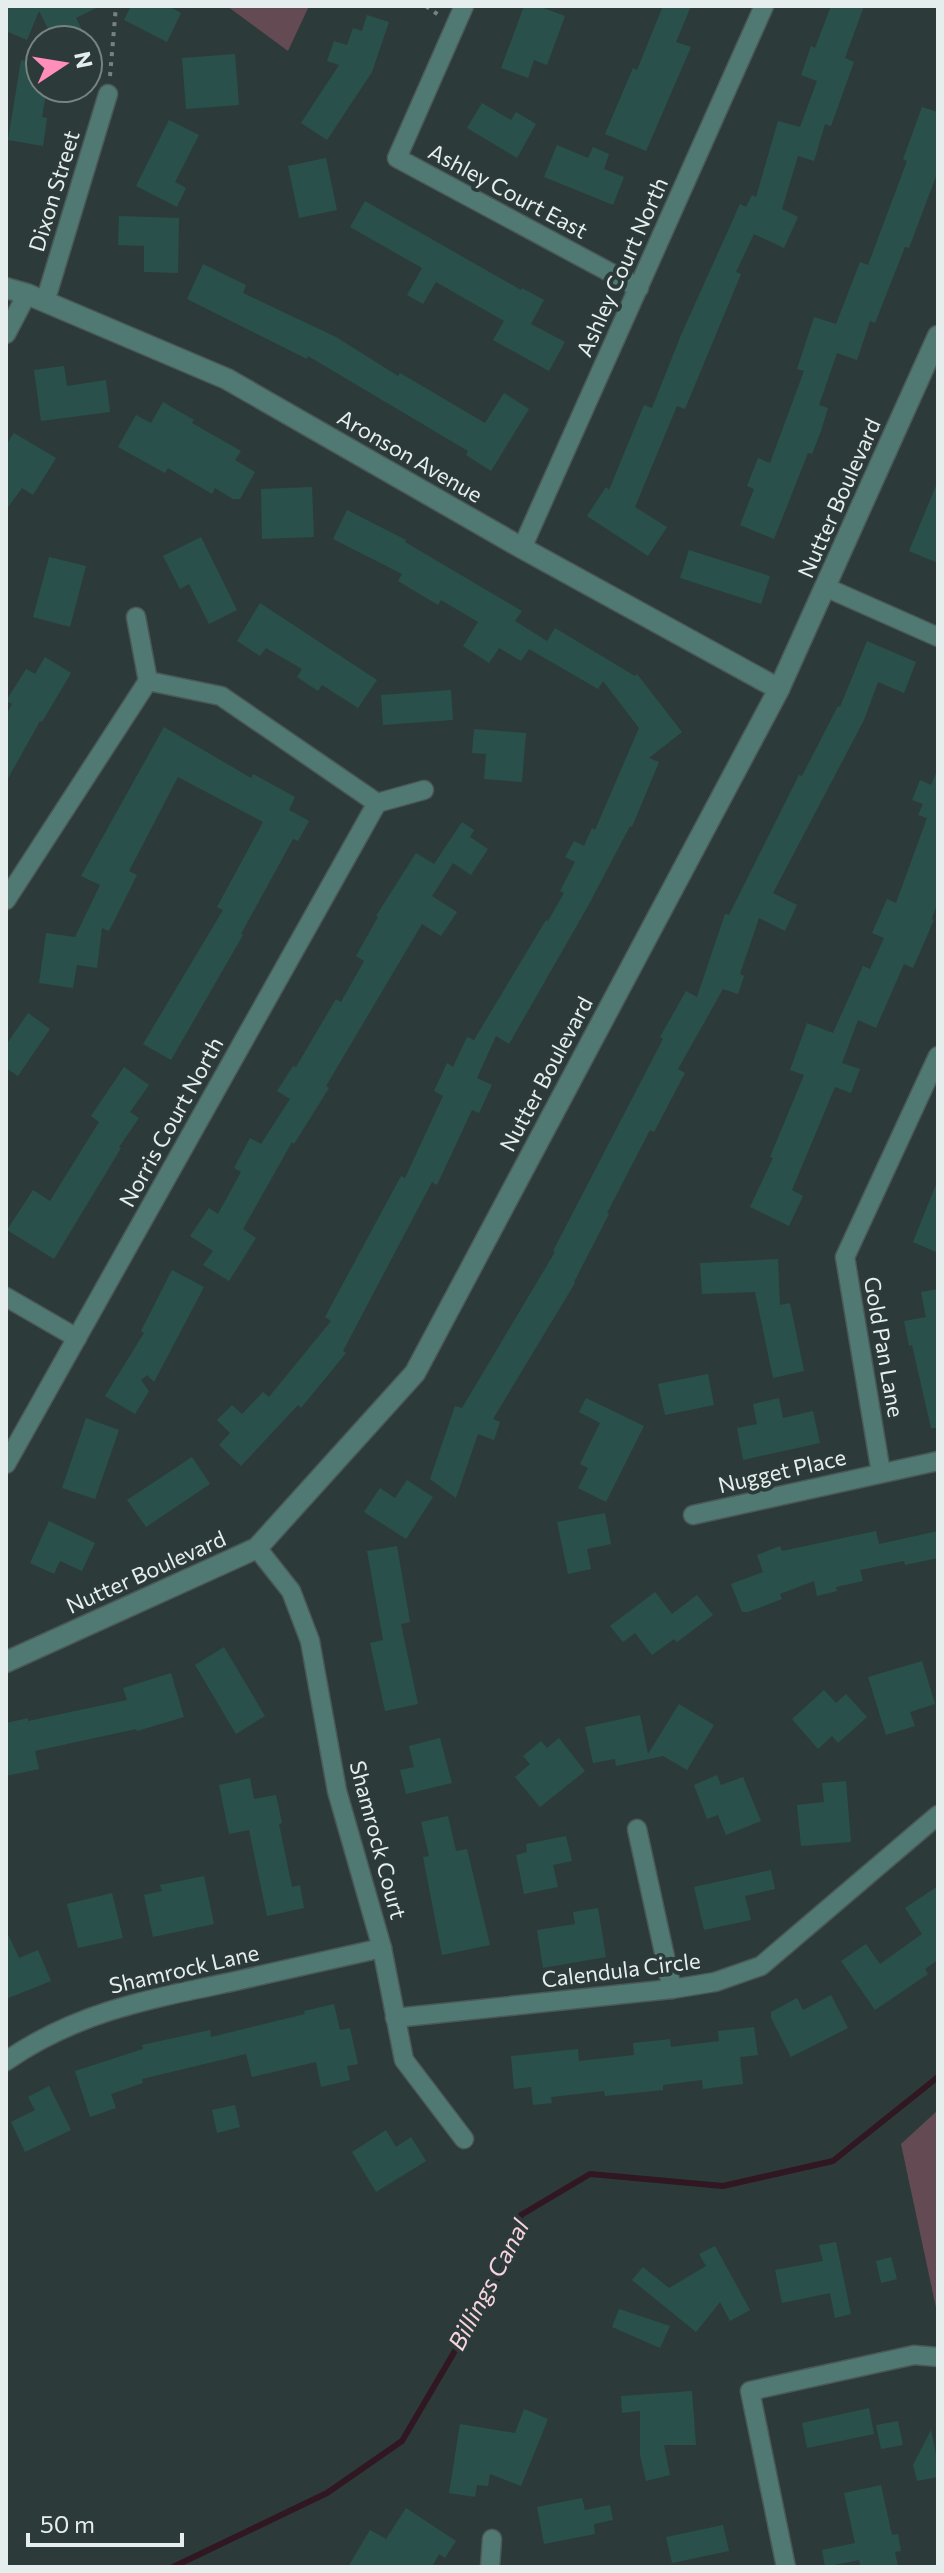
<svg xmlns="http://www.w3.org/2000/svg" width="944" height="2573" font-family="Commissioner,sans-serif">
  <rect width="100%" height="100%" fill="#2c3b39"/>
  <g fill="#634a53">
    <path d="M227,6H309L288,51Z"/>
    <path d="M938,2110V2317L901,2144Z"/>
  </g>
  <g fill="none" stroke-linecap="round" stroke-linejoin="round">
    <path stroke="#311721" stroke-width="6" d="M173,2567L327,2493L402,2441L503,2269L521,2215L590,2174L723,2186L833,2161L938,2077"/>
  </g>
  <g fill="#2a504b">
    <path d="M6,6H100L76,18L83,32L66,40H54L39,11L27,40L6,31Z"/>
    <path d="M131,6H168L181,13L167,42L124,20Z"/>
    <path d="M524,6H538L565,16L547,65L534,60L528,78L501,68Z"/>
    <path d="M663,6H691L676,42L691,47L646,151L605,134L633,68L637,70Z"/>
    <path d="M831,6H864L845,58L854,62L831,126L825,124L814,161L798,156L782,209L798,217L784,248L754,234L736,272L741,274L685,409L677,406L635,507L667,527L648,556L587,516L606,487L609,490L644,405L652,408L681,335L740,204L746,207L752,195L756,197L778,121L800,127L817,81L801,75L811,46L815,48Z"/>
    <path d="M367,15L389,22L372,72L327,140L301,123L339,65L327,61L334,41L347,45L353,28L362,31Z"/>
    <path d="M235,54L239,105L186,109L182,58Z"/>
    <path d="M21,60L40,64V88H47L42,117L47,118L43,146L8,140Z"/>
    <path d="M482,103L511,120L516,112L536,124L517,158L467,128Z"/>
    <path d="M922,107L938,112V171L909,248L905,247L875,323L870,321L857,360L837,353L819,405L828,408L821,431L812,454L808,453L774,539L740,525L754,489L747,486L758,458L770,463L804,371L797,369L814,317L836,324L860,262L868,265L907,161L903,159Z"/>
    <path d="M169,120L199,135L175,182L186,188L177,207L136,186Z"/>
    <path d="M557,145L588,158L593,147L609,154L604,169L624,177L613,205L544,177Z"/>
    <path d="M326,158L337,210L299,218L288,166Z"/>
    <path d="M365,201L521,290L522,288L544,300L531,324L565,342L549,371L493,340L504,321L436,282L423,304L407,295L422,268L350,227Z"/>
    <path d="M119,216L179,218L178,273L144,272V246L118,245Z"/>
    <path d="M203,264L246,285L243,293L336,337L398,376L400,373L485,423L504,393L529,409L491,471L466,455L468,451L308,356L307,359L187,299Z"/>
    <path d="M64,366L67,386L106,380L110,412L41,421L34,370Z"/>
    <path d="M163,402L194,420L192,423L241,451L235,460L255,472L240,499H233L215,488L212,494L168,468L165,473L118,447L136,415L151,423Z"/>
    <path d="M14,433L56,458L33,495L22,488L6,510V445Z"/>
    <path d="M938,481V563L909,551Z"/>
    <path d="M312,487L314,537L262,539L261,489Z"/>
    <path d="M347,510L406,540L405,542L522,611L515,621L547,641L555,628L635,676L637,674L682,732L649,758L659,762L632,827L630,826L588,906L509,1044L496,1036L477,1078L492,1085L479,1113L472,1110L437,1185L432,1182L343,1351L346,1353L301,1408L298,1405L241,1466L219,1445L230,1433L217,1420L232,1405L242,1414L263,1392L269,1397L331,1321L325,1317L401,1176L405,1178L443,1096L434,1091L447,1063L453,1067L467,1037L474,1040L546,920L548,921L564,893L560,891L575,862L565,857L574,841L584,846L592,828L595,830L639,728L603,681L598,689L529,649L521,661L499,648L489,663L463,646L478,622L441,600L438,605L398,581L402,574L333,539Z"/>
    <path d="M201,537L237,610L209,624L189,584L180,589L163,556Z"/>
    <path d="M689,550L770,576L761,604L680,578Z"/>
    <path d="M49,557L86,566L70,627L33,617Z"/>
    <path d="M260,603L377,680L358,708L322,685L318,691L297,677L302,669L266,648L260,656L237,641Z"/>
    <path d="M867,641L916,662L904,693L878,682L864,720L773,893L797,905L785,931L759,918L740,974L744,976L738,994L723,989L678,1069L685,1073L654,1132L650,1130L607,1213L609,1214L574,1282L575,1283L493,1419L500,1422L494,1440L478,1434L456,1498L430,1479L455,1406L462,1408L555,1252L553,1251L663,1039L660,1037L686,991L697,997L725,914L729,915L799,775L802,776L838,706L840,707Z"/>
    <path d="M45,657L71,673L42,722L40,721L6,782V715L12,704L6,701L26,669L35,674Z"/>
    <path d="M451,690L453,720L383,725L381,695Z"/>
    <path d="M164,727L251,778L253,774L295,797L289,810L309,821L298,841L293,839L241,934L243,935L171,1060L143,1044L223,910L217,907L263,822L178,777L129,871L137,875L109,931L102,928L97,968L77,965L73,988L39,983L46,933L75,937L100,885L81,876Z"/>
    <path d="M474,729L526,733L522,782L484,779L486,754L472,753Z"/>
    <path d="M938,768V901L932,919L934,920L913,968L904,964L876,1028L858,1020L842,1063L860,1069L851,1093L835,1087L792,1190L803,1196L789,1226L750,1207L773,1158L770,1157L804,1075L790,1070L807,1023L833,1033L863,966L870,969L884,938L872,933L887,899L896,903L927,818L918,815L923,804L912,800L920,780L931,785Z"/>
    <path d="M462,822L474,830L470,837L488,849L471,875L453,863L432,896L457,912L441,936L422,924L326,1086L329,1088L294,1144L292,1142L243,1229L256,1238L229,1281L203,1265L213,1251L190,1236L209,1208L218,1214L241,1172L234,1168L250,1138L261,1144L290,1099L277,1091L293,1066L296,1067L336,999L341,1002L364,961L356,956L378,917L376,916L416,853L434,864Z"/>
    <path d="M28,1013L50,1029L18,1076L6,1068V1045Z"/>
    <path d="M124,1067L149,1085L130,1112L139,1118L119,1147L121,1148L54,1259L7,1230L33,1190L50,1201L99,1122L91,1116Z"/>
    <path d="M937,1182H938V1253L913,1242Z"/>
    <path d="M778,1259L780,1305L790,1303L804,1371L773,1378L755,1292L702,1294L700,1263Z"/>
    <path d="M172,1270L204,1287L154,1382L147,1375L141,1380L149,1391L135,1414L105,1396L144,1333L141,1331Z"/>
    <path d="M938,1289V1428H931L912,1345L909,1346L904,1321L926,1317L921,1292Z"/>
    <path d="M708,1374L714,1405L665,1415L658,1384Z"/>
    <path d="M586,1398L644,1426L606,1502L578,1488L588,1468L580,1464L600,1423L579,1412Z"/>
    <path d="M779,1398L783,1418L813,1411L820,1443L743,1460L737,1428L757,1424L753,1404Z"/>
    <path d="M86,1418L119,1430L95,1499L62,1488Z"/>
    <path d="M192,1457L210,1484L146,1527L127,1500Z"/>
    <path d="M407,1480L433,1497L406,1539L364,1512L380,1488L395,1498Z"/>
    <path d="M605,1513L611,1544L587,1549L591,1569L568,1574L557,1522Z"/>
    <path d="M49,1521L95,1543L82,1571L60,1561L54,1574L30,1563Z"/>
    <path d="M876,1531L879,1544L938,1531V1558L905,1565L904,1561L860,1570L863,1581L836,1587L837,1591L817,1596L814,1581L780,1594L782,1599L748,1612H742L731,1584L763,1572L757,1555L780,1546L782,1551Z"/>
    <path d="M397,1546L410,1622L401,1624L418,1704L385,1711L370,1643L383,1640L367,1551Z"/>
    <path d="M655,1592L672,1614L697,1595L713,1615L677,1642L674,1639L652,1655L635,1633L623,1642L610,1626Z"/>
    <path d="M224,1647L265,1716L236,1734L195,1665Z"/>
    <path d="M922,1661L935,1704L910,1712L915,1726L886,1735L868,1677Z"/>
    <path d="M171,1673L184,1717L137,1731L136,1729L35,1751L39,1769L6,1776V1723L28,1718V1721L127,1700L123,1688Z"/>
    <path d="M824,1690L836,1703L846,1694L867,1717L838,1743L832,1736L818,1749L792,1719Z"/>
    <path d="M679,1704L714,1725L687,1770L663,1756L616,1766L615,1759L593,1763L585,1727L640,1715L648,1754Z"/>
    <path d="M440,1738L452,1783L406,1794L400,1770L414,1767L409,1746Z"/>
    <path d="M559,1738L585,1771L540,1807L515,1777L530,1764L523,1756L541,1741L547,1748Z"/>
    <path d="M717,1775L721,1785L743,1777L761,1821L726,1835L718,1815L707,1819L694,1785Z"/>
    <path d="M250,1778L254,1799L276,1795L282,1823L279,1824L292,1887L300,1885L304,1908L267,1916L249,1830L229,1834L219,1785Z"/>
    <path d="M846,1781L851,1842L801,1846L797,1805L824,1802L822,1783Z"/>
    <path d="M448,1816L456,1851L467,1849L490,1945L442,1955L423,1857L429,1856L421,1822Z"/>
    <path d="M566,1836L572,1861L553,1865L558,1887L524,1894L516,1855L527,1852L526,1844Z"/>
    <path d="M771,1870L775,1889L745,1896L751,1920L704,1930L694,1887Z"/>
    <path d="M204,1876L214,1924L153,1937L144,1895L162,1891L160,1885Z"/>
    <path d="M938,1886V1960L925,1969L928,1974L875,2010L841,1961L866,1944L880,1964L922,1934L905,1908Z"/>
    <path d="M112,1893L123,1938L78,1948L67,1904Z"/>
    <path d="M598,1908L606,1957L543,1968L537,1930L575,1924L573,1912Z"/>
    <path d="M6,1930L19,1958L38,1950L51,1981L6,1999Z"/>
    <path d="M831,1995L848,2028L791,2057L771,2018V2012L797,1998L803,2010Z"/>
    <path d="M334,2004L340,2030L350,2028L358,2064L347,2066L350,2080L321,2087L316,2062L252,2077L246,2054L142,2079L143,2083L111,2094L116,2108L90,2117L75,2071L143,2049L142,2045L210,2030L211,2037L305,2014L304,2011Z"/>
    <path d="M754,2027L758,2055L740,2057L743,2084L703,2089L702,2080L663,2085V2090L605,2096L604,2091L551,2097L552,2103L533,2105L531,2087L514,2089L511,2056L578,2049L579,2061L634,2055L633,2043L670,2039L671,2047L719,2041L718,2031Z"/>
    <path d="M49,2086L71,2130L25,2152L11,2122L35,2110L28,2097Z"/>
    <path d="M235,2105L240,2127L217,2133L212,2110Z"/>
    <path d="M386,2130L396,2147L411,2137L426,2161L376,2192L352,2152Z"/>
    <path d="M836,2242L851,2314L835,2318L830,2293L782,2303L775,2270L823,2261L819,2245Z"/>
    <path d="M715,2246L750,2310L730,2321L720,2302L696,2332L632,2280L643,2267L669,2288L706,2266L699,2254Z"/>
    <path d="M891,2257L897,2279L881,2283L876,2261Z"/>
    <path d="M619,2309L670,2326L660,2348L612,2327Z"/>
    <path d="M692,2391L696,2445H664L670,2475L646,2481L640,2455V2411L622,2413L621,2396Z"/>
    <path d="M869,2408L874,2434L807,2448L802,2423Z"/>
    <path d="M524,2409L548,2419L521,2486L490,2474L488,2486L477,2485L475,2497L449,2493L460,2424L515,2433Z"/>
    <path d="M898,2421L903,2445L881,2449L876,2425Z"/>
    <path d="M931,2430L938,2464V2477L917,2481L913,2465Z"/>
    <path d="M881,2485L892,2535L898,2534L901,2551L895,2552L898,2567H861L859,2560L825,2567L822,2550L855,2543L844,2493Z"/>
    <path d="M582,2498L585,2510L610,2505L613,2520L594,2524L595,2534L544,2544L537,2507Z"/>
    <path d="M406,2508L456,2541L445,2558L439,2554L432,2567H348L370,2530L386,2539Z"/>
    <path d="M723,2525L729,2551L672,2563L666,2537Z"/>
  </g>
  <g fill="none" stroke-linecap="round" stroke-linejoin="round">
    <defs>
      <g id="minor">
        <path d="M464,6L397,158L639,288"/>
        <path d="M45,302L108,94"/>
        <path d="M6,334L27,294"/>
        <path d="M522,548L764,6"/>
        <path d="M825,587L938,637"/>
        <path d="M136,617L148,681"/>
        <path d="M148,681L221,696L377,803"/>
        <path d="M377,803L424,790"/>
        <path d="M6,900L148,681"/>
        <path d="M6,1297L77,1338"/>
        <path d="M6,1464L377,803"/>
        <path d="M881,1473L845,1257L938,1056"/>
        <path d="M693,1515L938,1461"/>
        <path d="M257,1548L291,1591L310,1641L337,1791L382,1948L404,2060L464,2139"/>
        <path d="M637,1829L672,1989"/>
        <path d="M395,2018L672,1989L715,1982L761,1966L938,1815"/>
        <path d="M6,2061C77,2012 149,1999 231,1982C282,1971 332,1959 382,1948"/>
        <path d="M490,2567L492,2539"/>
        <path d="M786,2567L750,2391L914,2355L938,2357"/>
      </g>
      <g id="tertiary">
        <path d="M6,288L27,294L227,379L522,548L779,689"/>
        <path d="M6,1662L257,1548L415,1373L779,689L938,336"/>
      </g>
    </defs>
    <use href="#minor" stroke="#4a5856" stroke-width="21"/>
    <use href="#tertiary" stroke="#4a5856" stroke-width="23"/>
    <g stroke="#778382" stroke-width="4" stroke-dasharray="4 6" stroke-linecap="butt">
      <path d="M426,6L440,16"/>
      <path d="M110,76L116,6"/>
    </g>
    <use href="#minor" stroke="#507974" stroke-width="18"/>
    <use href="#tertiary" stroke="#507974" stroke-width="20"/>
  </g>
  <g text-anchor="middle" stroke-width="8" stroke-linejoin="round" paint-order="stroke">
    <g font-size="22" fill="#e5eeed" stroke="#2c3b39">
      <text transform="translate(54 191) rotate(-73)" y="8">Dixon Street</text>
      <text transform="translate(508 191) rotate(28)" y="8">Ashley Court East</text>
      <text transform="translate(622 267) rotate(-66)" y="8">Ashley Court North</text>
      <text transform="translate(410 456) rotate(30)" y="8">Aronson Avenue</text>
      <text transform="translate(839 498) rotate(-66)" y="8">Nutter Boulevard</text>
      <text transform="translate(546 1074) rotate(-62)" y="8">Nutter Boulevard</text>
      <text transform="translate(171 1122) rotate(-61)" y="8">Norris Court North</text>
      <text transform="translate(884 1347) rotate(80)" y="8">Gold Pan Lane</text>
      <text transform="translate(782 1471) rotate(-13)" y="8">Nugget Place</text>
      <text transform="translate(146 1572) rotate(-24)" y="8">Nutter Boulevard</text>
      <text transform="translate(378 1840) rotate(75)" y="8">Shamrock Court</text>
      <text transform="translate(184 1969) rotate(-13)" y="8">Shamrock Lane</text>
      <text transform="translate(621 1970) rotate(-7)" y="8">Calendula Circle</text>
    </g>
    <g font-size="24" font-style="italic" fill="#f8d3e0" stroke="#2c3b39">
      <text transform="translate(489 2285) rotate(-62)" y="8">Billings Canal</text>
    </g>
  </g>
  <rect width="944" height="2573" fill="none" stroke="#e5eeed" stroke-width="16"/>
  <g transform="translate(64 64) rotate(78)"><circle r="38" fill="#2c3b39" stroke="#768381" stroke-width="2"/>
  <path d="M0-6L14 30L0 20L-14 30Z" fill="#ff8ebb"/>
  <text y="-12" font-size="22" font-weight="bold" text-anchor="middle" fill="#e5eeed">N</text>
  </g>
  <path d="M28 2533v12h154v-12" fill="none" stroke="#e5eeed" stroke-width="4"/>
  <text x="40" y="2533" font-size="24" fill="#e5eeed" stroke="#2c3b39" stroke-width="6" paint-order="stroke">50 m</text>
</svg>
